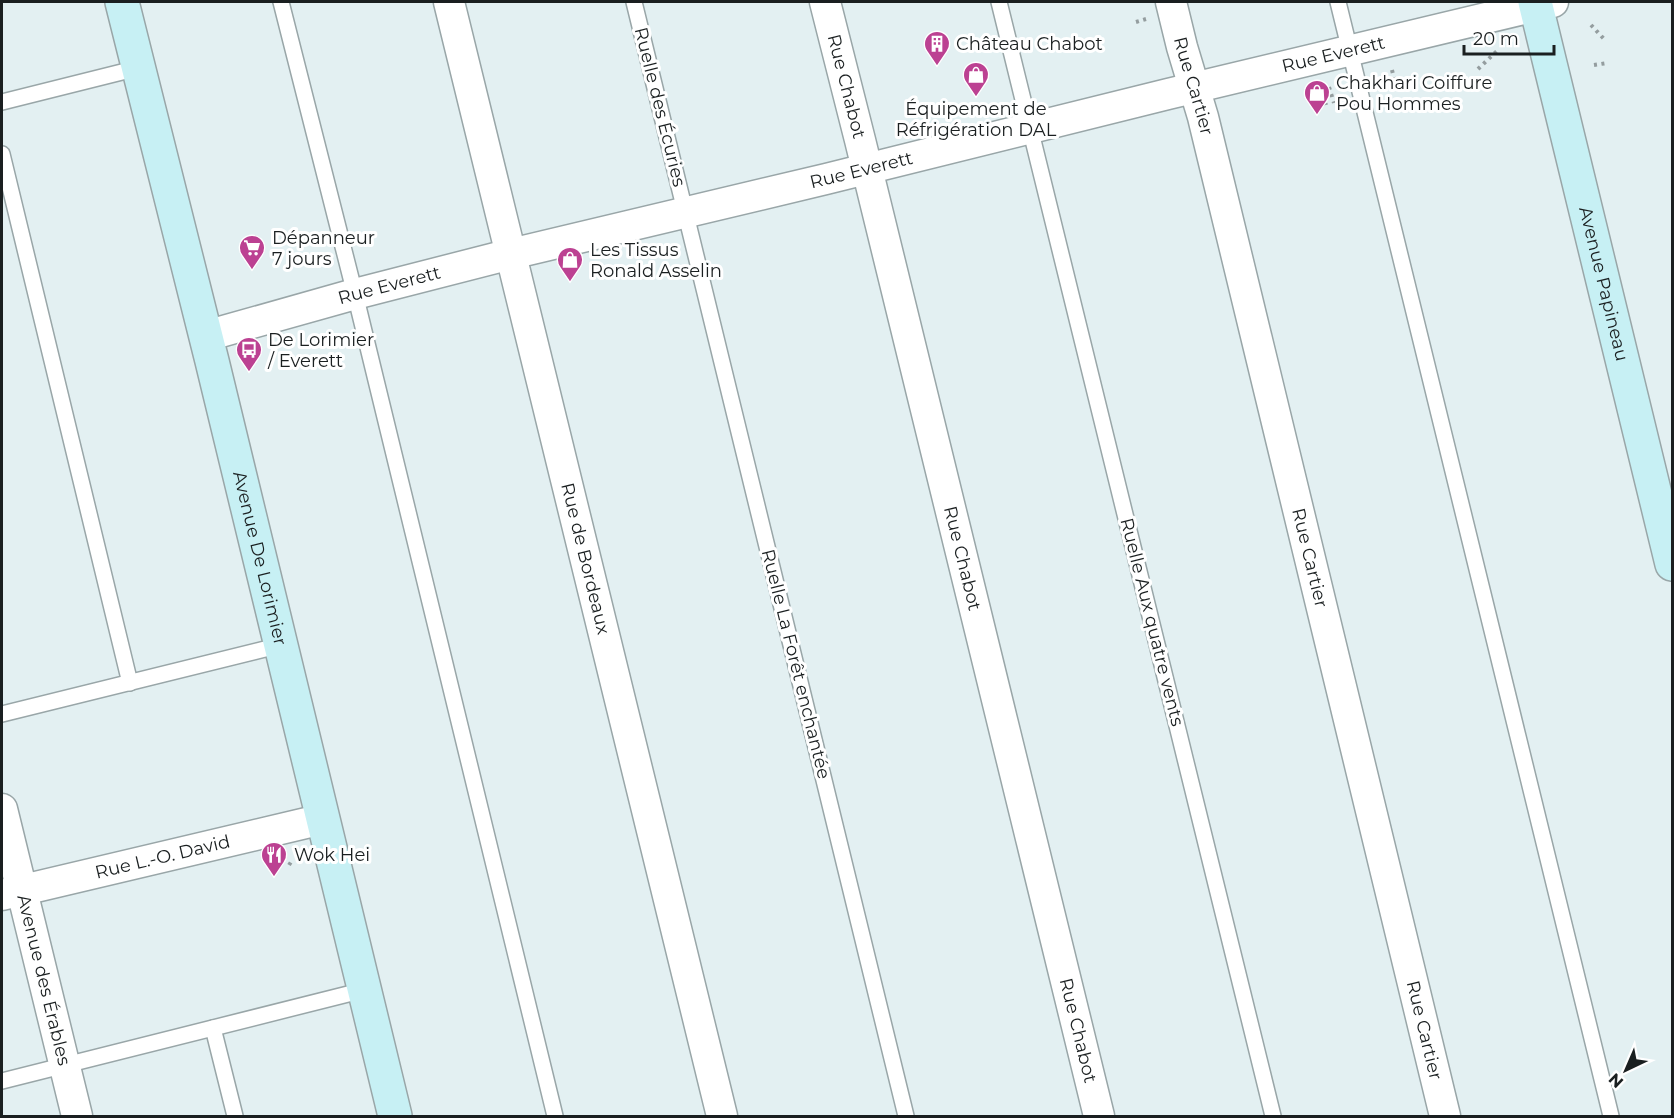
<svg xmlns="http://www.w3.org/2000/svg" width="1674" height="1118" font-family="Montserrat,sans-serif">
  <rect width="100%" height="100%" fill="#e3f0f2"/>
  <g fill="none" stroke-linecap="round" stroke-linejoin="round">
    <defs>
      <g id="lane">
        <path d="M281,2L355,294L555,1116"/>
        <path d="M634,2L906,1116"/>
        <path d="M999,2L1273,1116"/>
        <path d="M1338,2L1611,1116"/>
        <path d="M2,102L138,68"/>
        <path d="M2,154L130,683"/>
        <path d="M2,714L281,645"/>
        <path d="M213,1028L235,1116"/>
        <path d="M2,1081L364,990"/>
      </g>
      <g id="street">
        <path id="s1" d="M449,2L722,1116"/>
        <path id="s2" d="M825,2L860,140L1099,1116"/>
        <path id="s3" d="M1171,2L1182,47L1203,117L1445,1116"/>
        <path id="s4" d="M206,336L355,294L511,254L826,179L1168,94L1553,2"/>
        <path id="s5" d="M2,809L77,1116"/>
        <path id="s6" d="M2,895L323,819"/>
      </g>
      <g id="secondary">
        <path id="s7" d="M122,2L212,361L395,1116"/>
        <path id="s8" d="M1535,2L1672,564"/>
      </g>
    </defs>
    <use href="#lane" stroke="#99a6a8" stroke-width="18"/>
    <use href="#street" stroke="#99a6a8" stroke-width="33"/>
    <use href="#secondary" stroke="#99a6a8" stroke-width="36"/>
    <g stroke="#949d9f" stroke-width="4" stroke-dasharray="3 4.5" stroke-linecap="butt">
      <path d="M1136,22L1146,19"/>
      <path d="M1591,25L1604,39"/>
      <path d="M1594,65L1607,63"/>
      <path d="M1478,69L1498,50"/>
      <path d="M1392,70L1396,86"/>
      <path d="M1329,87L1334,103"/>
      <path d="M1321,89L1326,105"/>
      <path d="M1313,91L1318,107"/>
      <path d="M289,865L291,862"/>
    </g>
    <use href="#lane" stroke="#fff" stroke-width="15"/>
    <use href="#street" stroke="#fff" stroke-width="30"/>
    <use href="#secondary" stroke="#c7f0f4" stroke-width="33"/>
  </g>
  <defs>
    <symbol id="building-pin" viewBox="-11 -11 22 30"><path d="M0 17L-7.5 6A9.5 9.5 0 1 1 7.5 6Z" fill="#bc4192" stroke="#fff"/><path d="M-4-6H4V6H1V3H-1V6H-4ZM-2.5-4.3h1.7v1.8h-1.7ZM.8-4.3h1.7v1.8H.8ZM-2.5-1h1.7V.8h-1.7ZM.8-1h1.7V.8H.8Z" fill="#fff"/></symbol>
    <symbol id="shop-pin" viewBox="-11 -11 22 30"><path d="M0 17L-7.5 6A9.5 9.5 0 1 1 7.5 6Z" fill="#bc4192" stroke="#fff"/><path d="M-5-2.5h2.3a2.7 3.5 0 0 1 5.4 0H5L5.5 6h-11ZM-1.5-2.5h3a1.5 2.3 0 0 0-3 0Z" fill="#fff"/></symbol>
    <symbol id="supermarket-pin" viewBox="-11 -11 22 30"><path d="M0 17L-7.5 6A9.5 9.5 0 1 1 7.5 6Z" fill="#bc4192" stroke="#fff"/><path d="M-6-5.5h2.5l.6 2H6L4.5 2H-2.5L-4.4-4H-6ZM-1.5 3.2a1.3 1.3 0 1 0 .1 0ZM3 3.2a1.3 1.3 0 1 0 .1 0Z" fill="#fff"/></symbol>
    <symbol id="bus-pin" viewBox="-11 -11 22 30"><path d="M0 17L-7.5 6A9.5 9.5 0 1 1 7.5 6Z" fill="#bc4192" stroke="#fff"/><path d="M-5-6H5V4H4V6H2V4H-2V6H-4V4H-5ZM-3.5-4V0h7V-4ZM-3.5 1.2v1.5H-2V1.2ZM2 1.2v1.5H3.5V1.2Z" fill="#fff"/></symbol>
    <symbol id="restaurant-pin" viewBox="-11 -11 22 30"><path d="M0 17L-7.5 6A9.5 9.5 0 1 1 7.5 6Z" fill="#bc4192" stroke="#fff"/><path d="M-5-6h1v4h1v-4h1v4h1v-4h1v5L-1.5 .5V6h-2V.5L-5-1ZM5-6V6H3V1.5H1.5Q1.5-4 5-6Z" fill="#fff"/></symbol>
  </defs>
  <g fill-rule="evenodd">
    <use href="#building-pin" x="922" y="29" width="30" height="40"/>
    <use href="#shop-pin" x="961" y="60" width="30" height="40"/>
    <use href="#shop-pin" x="1302" y="78" width="30" height="40"/>
    <use href="#supermarket-pin" x="237" y="233" width="30" height="40"/>
    <use href="#shop-pin" x="555" y="245" width="30" height="40"/>
    <use href="#bus-pin" x="234" y="335" width="30" height="40"/>
    <use href="#restaurant-pin" x="259" y="840" width="30" height="40"/>
  </g>
  <g text-anchor="middle" stroke-width="6" stroke-linejoin="round" paint-order="stroke">
    <g font-size="18" fill="#1a1f20" stroke="#fff" text-anchor="start">
      <text x="956" y="50">Château Chabot</text>
      <text x="1336" y="89">Chakhari Coiffure<tspan x="1336" dy="21">Pou Hommes</tspan></text>
      <text x="976" y="115" text-anchor="middle">Équipement de<tspan x="976" dy="21">Réfrigération DAL</tspan></text>
      <text x="272" y="244">Dépanneur<tspan x="272" dy="21">7 jours</tspan></text>
      <text x="590" y="256">Les Tissus<tspan x="590" dy="21">Ronald Asselin</tspan></text>
      <text x="268" y="346">De Lorimier<tspan x="268" dy="21">/ Everett</tspan></text>
      <text x="294" y="861">Wok Hei</text>
    </g>
    <g font-size="18" fill="#1a1f20" stroke="#fff">
      <text dy="6" stroke="none"><textPath href="#s4" startOffset="1162">Rue Everett</textPath></text>
      <text dy="6" stroke="none"><textPath href="#s2" startOffset="87">Rue Chabot</textPath></text>
      <text dy="6" stroke="none"><textPath href="#s3" startOffset="87">Rue Cartier</textPath></text>
      <text transform="translate(660 107) rotate(76)" y="6">Ruelle des Écuries</text>
      <text dy="6" stroke="none"><textPath href="#s4" startOffset="676">Rue Everett</textPath></text>
      <text dy="6" stroke="none"><textPath href="#s8" startOffset="290">Avenue Papineau</textPath></text>
      <text dy="6" stroke="none"><textPath href="#s4" startOffset="190">Rue Everett</textPath></text>
      <text dy="6" stroke="none"><textPath href="#s7" startOffset="573">Avenue De Lorimier</textPath></text>
      <text dy="6" stroke="none"><textPath href="#s1" startOffset="573">Rue de Bordeaux</textPath></text>
      <text dy="6" stroke="none"><textPath href="#s2" startOffset="573">Rue Chabot</textPath></text>
      <text dy="6" stroke="none"><textPath href="#s3" startOffset="573">Rue Cartier</textPath></text>
      <text transform="translate(1152 622) rotate(76)" y="6">Ruelle Aux quatre vents</text>
      <text transform="translate(796 664) rotate(76)" y="6">Ruelle La Forêt enchantée</text>
      <text dy="6" stroke="none"><textPath href="#s6" startOffset="165">Rue L.-O. David</textPath></text>
      <text dy="6" stroke="none"><textPath href="#s5" startOffset="176">Avenue des Érables</textPath></text>
      <text dy="6" stroke="none"><textPath href="#s2" startOffset="1059">Rue Chabot</textPath></text>
      <text dy="6" stroke="none"><textPath href="#s3" startOffset="1059">Rue Cartier</textPath></text>
    </g>
  </g>
  <rect width="1674" height="1118" fill="none" stroke="#1a1f20" stroke-width="6"/>
  <g transform="translate(1626 1070) rotate(224)" stroke="#ffffff" stroke-width="4.5" paint-order="stroke">
  <path d="M0-4.5L10 22L0 15L-10 22Z" fill="#1a1f20"/>
  <text y="-9" font-size="16" font-weight="bold" text-anchor="middle" fill="#1a1f20">N</text>
  </g>
  <path d="M1464 45v9h90v-9" fill="none" stroke="#1a1f20" stroke-width="3"/>
  <text x="1473" y="45" font-size="18" fill="#1a1f20" stroke="#ffffff" stroke-width="4.5" paint-order="stroke">20 m</text>
</svg>
